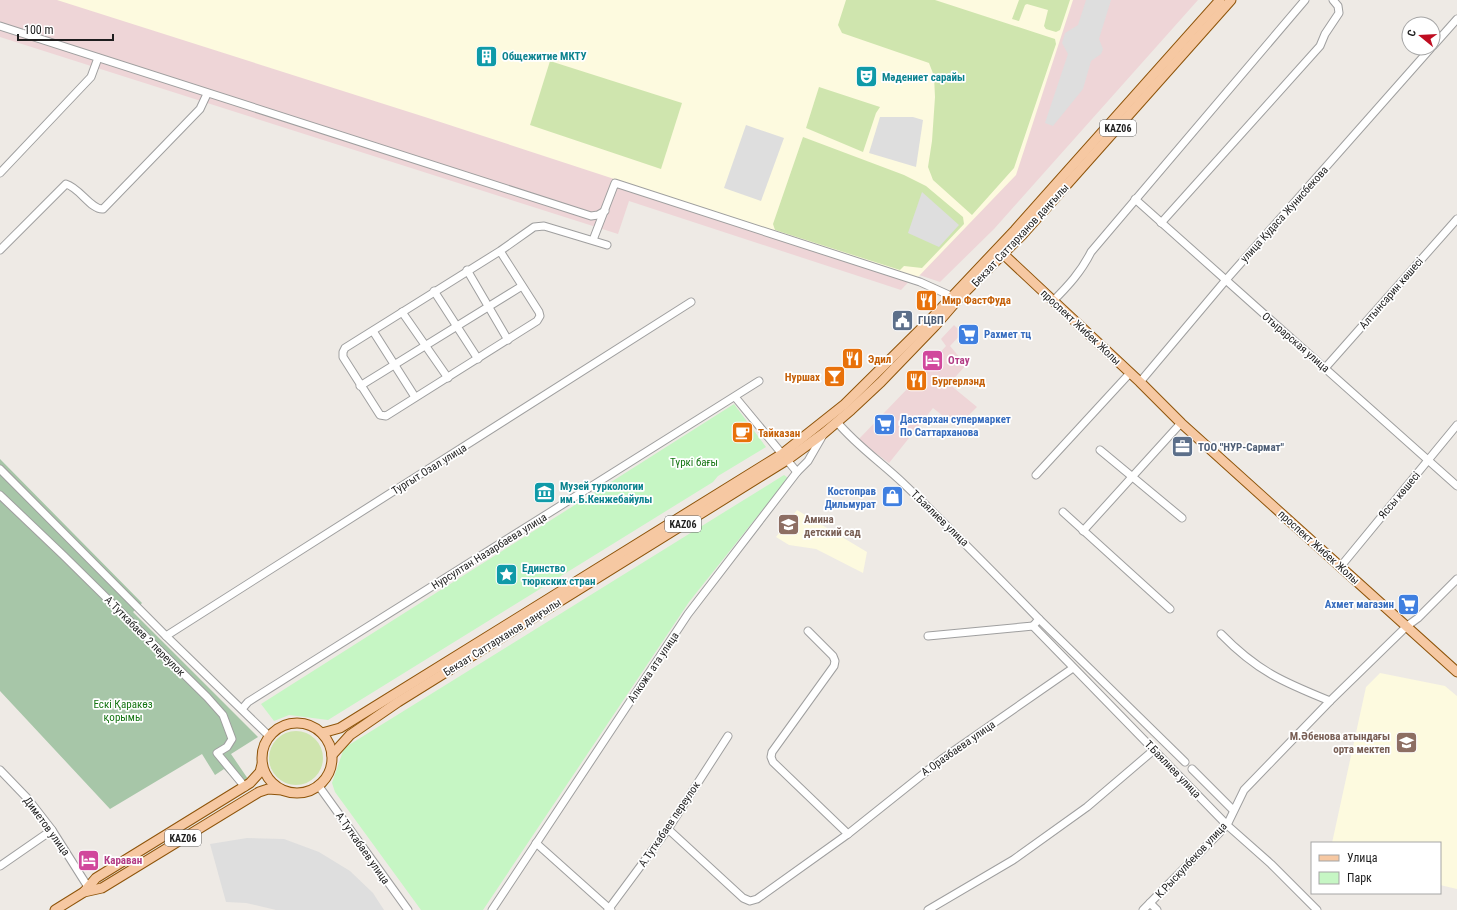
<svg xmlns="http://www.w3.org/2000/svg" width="1457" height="910" font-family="'Roboto Condensed',sans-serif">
  <rect width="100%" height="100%" fill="#eeeae5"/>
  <g fill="#eed5d7">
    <path d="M0,0H1198L994,229L940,282L916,274L901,290L629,201L618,234L0,37Z"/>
    <path d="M954,325L962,333L950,346L966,365L949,384L977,407L957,427L933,408L889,463L858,440L909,387L946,346L941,339Z"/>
  </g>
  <g fill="#fdfadf">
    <path d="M57,0H1073L1016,175L917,278L428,118Z"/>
    <path d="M797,510L867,552L863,573L816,549L789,545L776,537Z"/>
    <path d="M1380,673L1445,686L1457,696V889L1440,885V843H1332L1366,687Z"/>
  </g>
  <g fill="#cfe5ae">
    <path d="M846,0H935L1055,39L1056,44L1014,168L972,215L933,180L928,167L932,141L935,97L934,76L929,63L842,33L838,25Z"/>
    <path d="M1019,0H1070L1060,30L1056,32L1046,29L1044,26L1048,10L1027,4L1025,5L1019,21L1012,19Z"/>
    <path d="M550,61L682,103L661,169L530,125Z"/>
    <path d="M819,87L880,107L876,113L863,152L806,128Z"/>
    <path d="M803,137L904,175L926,186L963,217L964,224L922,268L904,266L900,270L775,230L773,224Z"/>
    <circle cx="296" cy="758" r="27"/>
  </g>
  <path fill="#a7c6a8" d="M0,459L142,603L133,612L258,737L231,754L248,779L239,785L224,769L215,775L202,754L110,809L0,691Z"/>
  <g fill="#c6f6c4">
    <path d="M734,404L766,447L718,476L713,482L328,720L289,715L274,721L261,704Z"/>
    <path d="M784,475L788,478L689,602L483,910H421L335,792L332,783L344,748Z"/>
  </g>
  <g fill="#dedede">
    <path d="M1086,0H1111L1099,39L1103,49L1101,54L1091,61L1083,89L1053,126L1045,123L1068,54L1062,43L1065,33L1078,25Z"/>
    <path d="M880,117H913L923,120L916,167L869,153Z"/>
    <path d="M746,125L784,138L761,201L724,188Z"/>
    <path d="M922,192L959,225L939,247L908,233Z"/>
    <path d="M247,838L284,839L319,852L350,871L373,893L384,910H276L246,903L226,902L210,844Z"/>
  </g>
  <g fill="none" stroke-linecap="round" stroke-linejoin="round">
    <defs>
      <g id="minor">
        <path d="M0,26L591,216L598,215L605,211"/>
        <path d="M1433,46L1457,19"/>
        <path d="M0,173L91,77L98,58"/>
        <path d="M1135,199L1457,486"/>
        <path d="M1161,223L1320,46L1325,34L1339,13L1338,6L1333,0"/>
        <path d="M593,240L615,183L920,282L951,296"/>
        <path d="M0,250L66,184C80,188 91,210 103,209L200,109L207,94"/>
        <path d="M500,251L539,312L540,316L537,321L386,416L380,415L343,357V352L345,348L500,251L534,227L544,226L607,245"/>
        <path d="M467,270L508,340"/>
        <path d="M434,291L478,359"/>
        <path d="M1053,301C1068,286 1081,272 1091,252L1305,0"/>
        <path d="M402,312L448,378"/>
        <path d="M373,331L415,397"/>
        <path d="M1326,367L1457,219"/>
        <path d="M1140,382L1225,281L1431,48"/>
        <path d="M360,386L522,286"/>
        <path d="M735,397L797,472"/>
        <path d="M837,422C857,446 881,462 904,484C950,528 994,573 1039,619L1033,626L1227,825L1271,864L1317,910"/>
        <path d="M1100,450L1182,518"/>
        <path d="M0,469L166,636L269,736"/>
        <path d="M1036,475L1130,373"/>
        <path d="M0,495L64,556L207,697L223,715L232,739L227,747L217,753L245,787"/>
        <path d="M1063,512L1170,609"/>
        <path d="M1083,531L1181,423"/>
        <path d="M1341,566L1457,425"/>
        <path d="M1039,619L1185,762"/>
        <path d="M808,631L833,656L835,661L834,666L772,752L771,757L773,762L848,834"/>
        <path d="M1221,634C1257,671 1283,682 1330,701"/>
        <path d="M166,636L691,302"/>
        <path d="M928,636L1033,626"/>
        <path d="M242,709L248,702L759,381"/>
        <path d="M1192,769L1233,810"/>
        <path d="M0,770L28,799L52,830L88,887"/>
        <path d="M318,785L408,910"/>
        <path d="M668,829L743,898L750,901L757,899L848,834L942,759L1073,668"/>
        <path d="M536,843L611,910"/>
        <path d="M0,866L52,830"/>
        <path d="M1150,903L1157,910"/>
        <path d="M492,910L688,614L797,472L808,461L823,435"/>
        <path d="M608,910L668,829L728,736"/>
        <path d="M928,910L1013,860L1087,807L1155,749"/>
        <path d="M1143,910L1227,825L1244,790L1330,701L1407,626L1418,618L1457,579"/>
      </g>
      <g id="major">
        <path d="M1000,251L1140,382L1181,423L1457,672"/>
        <circle cx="297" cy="758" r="35"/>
        <path d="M322,733L340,728L782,454L845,404L929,321L1015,230L1220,0"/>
        <path d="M332,755L350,735L398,702L787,460L824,433L851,410L881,382L935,326L961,296L1022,235L1231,0"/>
        <path d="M84,892L96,878L250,783L260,772L262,764"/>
        <path d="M55,910L84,892L102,888L259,792L268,789L282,790"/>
      </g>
    </defs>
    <use href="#minor" stroke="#9f9f9f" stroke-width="9"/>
    <use href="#major" stroke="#8e540a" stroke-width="11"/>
    <use href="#minor" stroke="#fff" stroke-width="7"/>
    <use href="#major" stroke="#f6c8a2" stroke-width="9"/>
  </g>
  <defs>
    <symbol id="building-square" viewBox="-11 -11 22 22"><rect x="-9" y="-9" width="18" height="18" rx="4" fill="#0f9aa8" stroke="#fff"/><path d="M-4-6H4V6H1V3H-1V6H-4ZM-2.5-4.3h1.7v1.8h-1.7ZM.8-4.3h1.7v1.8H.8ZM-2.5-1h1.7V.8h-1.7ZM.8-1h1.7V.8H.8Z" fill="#fff"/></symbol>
    <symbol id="theatre-square" viewBox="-11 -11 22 22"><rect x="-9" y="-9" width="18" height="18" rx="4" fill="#0f9aa8" stroke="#fff"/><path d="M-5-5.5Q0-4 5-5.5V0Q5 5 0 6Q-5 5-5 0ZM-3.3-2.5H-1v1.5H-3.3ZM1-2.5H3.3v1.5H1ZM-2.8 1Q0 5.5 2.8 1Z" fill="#fff"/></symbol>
    <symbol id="restaurant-square" viewBox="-11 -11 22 22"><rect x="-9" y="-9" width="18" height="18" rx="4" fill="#e8710a" stroke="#fff"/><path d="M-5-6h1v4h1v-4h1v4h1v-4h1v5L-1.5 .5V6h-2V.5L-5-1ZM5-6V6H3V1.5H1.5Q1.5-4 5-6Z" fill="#fff"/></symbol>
    <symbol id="civic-square" viewBox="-11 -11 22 22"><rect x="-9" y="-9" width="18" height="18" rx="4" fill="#5c6f8a" stroke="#fff"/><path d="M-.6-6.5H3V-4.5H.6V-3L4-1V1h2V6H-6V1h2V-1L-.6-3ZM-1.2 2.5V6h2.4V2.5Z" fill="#fff"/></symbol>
    <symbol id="supermarket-square" viewBox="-11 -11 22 22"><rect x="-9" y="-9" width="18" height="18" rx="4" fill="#3f7fe0" stroke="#fff"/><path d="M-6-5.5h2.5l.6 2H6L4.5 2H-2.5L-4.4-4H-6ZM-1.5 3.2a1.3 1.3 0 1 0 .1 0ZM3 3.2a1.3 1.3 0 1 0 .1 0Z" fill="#fff"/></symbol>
    <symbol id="hotel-square" viewBox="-11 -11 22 22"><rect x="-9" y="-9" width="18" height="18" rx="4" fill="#d1479c" stroke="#fff"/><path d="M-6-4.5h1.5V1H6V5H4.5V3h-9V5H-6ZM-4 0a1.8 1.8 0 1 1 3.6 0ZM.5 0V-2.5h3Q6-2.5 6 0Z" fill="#fff"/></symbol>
    <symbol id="bar-square" viewBox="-11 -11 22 22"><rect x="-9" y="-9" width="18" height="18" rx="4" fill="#e8710a" stroke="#fff"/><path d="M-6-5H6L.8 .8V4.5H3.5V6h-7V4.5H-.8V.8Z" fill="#fff"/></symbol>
    <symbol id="cafe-square" viewBox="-11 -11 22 22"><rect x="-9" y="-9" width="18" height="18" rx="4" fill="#e8710a" stroke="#fff"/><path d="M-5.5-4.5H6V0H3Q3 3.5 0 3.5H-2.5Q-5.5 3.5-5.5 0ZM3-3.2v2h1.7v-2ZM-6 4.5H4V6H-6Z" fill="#fff"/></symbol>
    <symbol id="office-square" viewBox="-11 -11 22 22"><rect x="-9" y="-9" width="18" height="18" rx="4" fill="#5c6f8a" stroke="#fff"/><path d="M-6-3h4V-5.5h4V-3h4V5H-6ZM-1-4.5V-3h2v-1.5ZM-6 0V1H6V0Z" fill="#fff"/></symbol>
    <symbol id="museum-square" viewBox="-11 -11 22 22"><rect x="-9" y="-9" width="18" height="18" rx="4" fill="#0f9aa8" stroke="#fff"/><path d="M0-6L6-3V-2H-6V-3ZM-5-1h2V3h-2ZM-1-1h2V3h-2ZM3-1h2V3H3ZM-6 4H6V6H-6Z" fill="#fff"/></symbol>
    <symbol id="shop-square" viewBox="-11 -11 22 22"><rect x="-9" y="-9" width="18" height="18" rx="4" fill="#3f7fe0" stroke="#fff"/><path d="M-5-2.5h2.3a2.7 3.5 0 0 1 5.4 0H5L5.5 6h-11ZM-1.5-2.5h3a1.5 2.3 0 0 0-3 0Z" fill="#fff"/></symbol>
    <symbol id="school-square" viewBox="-11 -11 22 22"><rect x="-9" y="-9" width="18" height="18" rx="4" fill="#8d6e63" stroke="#fff"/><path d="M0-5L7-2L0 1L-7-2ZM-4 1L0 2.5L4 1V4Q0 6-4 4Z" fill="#fff"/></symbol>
    <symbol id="sight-square" viewBox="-11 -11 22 22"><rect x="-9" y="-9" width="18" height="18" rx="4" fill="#0f9aa8" stroke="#fff"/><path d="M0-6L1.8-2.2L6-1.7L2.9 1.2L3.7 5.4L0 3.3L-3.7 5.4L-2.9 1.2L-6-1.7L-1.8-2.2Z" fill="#fff"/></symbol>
  </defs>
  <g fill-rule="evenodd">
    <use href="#building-square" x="474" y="44" width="25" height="25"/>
    <use href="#theatre-square" x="854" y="64" width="25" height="25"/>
    <use href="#restaurant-square" x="914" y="288" width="25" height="25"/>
    <use href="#civic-square" x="890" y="308" width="25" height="25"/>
    <use href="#supermarket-square" x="956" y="322" width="25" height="25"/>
    <use href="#restaurant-square" x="840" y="346" width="25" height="25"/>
    <use href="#hotel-square" x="920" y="348" width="25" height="25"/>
    <use href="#bar-square" x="822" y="364" width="25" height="25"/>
    <use href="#restaurant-square" x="904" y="368" width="25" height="25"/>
    <use href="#supermarket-square" x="872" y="412" width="25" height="25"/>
    <use href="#cafe-square" x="730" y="420" width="25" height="25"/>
    <use href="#office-square" x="1170" y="434" width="25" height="25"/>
    <use href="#museum-square" x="532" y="480" width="25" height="25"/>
    <use href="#shop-square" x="880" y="484" width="25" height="25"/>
    <use href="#school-square" x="776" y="512" width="25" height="25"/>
    <use href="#sight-square" x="494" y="562" width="25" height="25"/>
    <use href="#supermarket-square" x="1396" y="592" width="25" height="25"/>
    <use href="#school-square" x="1394" y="730" width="25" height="25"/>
    <use href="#hotel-square" x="76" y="848" width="25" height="25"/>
  </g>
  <g text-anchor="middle" stroke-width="3.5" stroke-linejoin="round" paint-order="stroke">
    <g fill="#fff" stroke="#626262" stroke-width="1">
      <rect x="1100" y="120" width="36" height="16" rx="3"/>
      <rect x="665" y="516" width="36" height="16" rx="3"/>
      <rect x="165" y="830" width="36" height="16" rx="3"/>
    </g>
    <g font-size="10" font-weight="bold" fill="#1e1e1e">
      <text x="1118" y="132">KАZ06</text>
      <text x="683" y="528">KАZ06</text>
      <text x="183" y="842">KАZ06</text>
    </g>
    <g font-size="11" font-weight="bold" fill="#0d838f" stroke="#fff" text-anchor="start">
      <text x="502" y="60">Общежитие МКТУ</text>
      <text x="882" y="81">Мәдениет сарайы</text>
      <text x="560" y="490">Музей туркологии<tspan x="560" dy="13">им. Б.Кенжебайулы</tspan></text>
      <text x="522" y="572">Единство<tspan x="522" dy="13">тюркских стран</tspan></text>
    </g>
    <g font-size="11" fill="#1e1e1e" stroke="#fff">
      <text transform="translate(1284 214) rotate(-48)" y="4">улица Кудаса Жунисбекова</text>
      <text transform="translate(1020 235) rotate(-47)" y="4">Бекзат Саттарханов даңғылы</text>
      <text transform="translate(1391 293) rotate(-49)" y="4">Алтынсарин көшесі</text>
      <text transform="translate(1081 327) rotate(43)" y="4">проспект Жибек Жолы</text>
      <text transform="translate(1296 342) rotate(41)" y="4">Отырарская улица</text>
      <text transform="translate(429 469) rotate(-32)" y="4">Тургыт Озал улица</text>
      <text transform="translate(1399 495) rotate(-50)" y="4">Яссы көшесі</text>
      <text transform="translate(940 518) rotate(44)" y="4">Т.Баялиев улица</text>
      <text transform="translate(1319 547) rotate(42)" y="4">проспект Жибек Жолы</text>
      <text transform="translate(489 551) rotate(-32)" y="4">Нурсултан Назарбаева улица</text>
      <text transform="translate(145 636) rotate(45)" y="4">А.Туткабаев 2 переулок</text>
      <text transform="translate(502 637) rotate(-32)" y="4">Бекзат Саттарханов даңғылы</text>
      <text transform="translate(653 667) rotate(-56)" y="4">Алкожа ата улица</text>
      <text transform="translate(958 748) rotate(-35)" y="4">А.Оразбаева улица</text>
      <text transform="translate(1173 769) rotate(46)" y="4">Т.Баялиев улица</text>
      <text transform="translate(669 824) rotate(-56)" y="4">А.Туткабаев переулок</text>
      <text transform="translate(47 826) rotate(54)" y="4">Диметов улица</text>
      <text transform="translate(363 848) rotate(55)" y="4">А.Туткабаев улица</text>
      <text transform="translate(1191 860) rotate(-47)" y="4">К.Рыскулбеков улица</text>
    </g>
    <g font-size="11" font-weight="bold" fill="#c56008" stroke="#fff" text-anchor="start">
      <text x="942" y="304">Мир ФастФуда</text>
      <text x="868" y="363">Эдил</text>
      <text x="820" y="381" text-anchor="end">Нуршах</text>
      <text x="932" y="385">Бургерлэнд</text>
      <text x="758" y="437">Тайказан</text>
    </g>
    <g font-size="11" font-weight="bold" fill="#4e5e75" stroke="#fff" text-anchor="start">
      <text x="918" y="324">ГЦВП</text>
      <text x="1198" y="451">ТОО "НУР-Сармат"</text>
    </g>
    <g font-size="11" font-weight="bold" fill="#366cbe" stroke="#fff" text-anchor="start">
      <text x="984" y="338">Рахмет тц</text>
      <text x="900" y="423">Дастархан супермаркет<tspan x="900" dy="13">По Саттарханова</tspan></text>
      <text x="876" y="495" text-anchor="end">Костоправ<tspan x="876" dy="13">Дильмурат</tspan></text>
      <text x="1394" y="608" text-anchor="end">Ахмет магазин</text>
    </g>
    <g font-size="11" font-weight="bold" fill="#b23c85" stroke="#fff" text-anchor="start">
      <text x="948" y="364">Отау</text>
      <text x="104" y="864">Караван</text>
    </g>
    <g font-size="11" fill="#157513" stroke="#fff">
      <text x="694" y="466">Түркі бағы</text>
      <text x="123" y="708">Ескі Қаракөз<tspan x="123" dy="13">қорымы</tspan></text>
    </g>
    <g font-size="11" font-weight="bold" fill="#785e54" stroke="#fff" text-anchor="start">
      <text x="804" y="523">Амина<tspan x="804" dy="13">детский сад</tspan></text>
      <text x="1390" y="740" text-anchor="end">М.Әбенова атындағы<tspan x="1390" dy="13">орта мектеп</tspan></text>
    </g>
  </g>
  <rect x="1311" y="842" width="130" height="52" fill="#ffffff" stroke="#a5a5a5"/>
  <rect x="1319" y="855" width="20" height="6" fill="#f6c8a2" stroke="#a5a5a5"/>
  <text x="1347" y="862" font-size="12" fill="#1e1e1e">Улица</text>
  <rect x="1319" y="872" width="20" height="12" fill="#c6f6c4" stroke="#a5a5a5"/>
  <text x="1347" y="882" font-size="12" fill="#1e1e1e">Парк</text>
  <g transform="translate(1421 36) rotate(288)"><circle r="19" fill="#ffffff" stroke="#a5a5a5"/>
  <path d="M0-3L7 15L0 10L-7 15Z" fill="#bf0d21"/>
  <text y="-6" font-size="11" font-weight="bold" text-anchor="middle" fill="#1e1e1e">С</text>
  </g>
  <path d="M18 34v6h95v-6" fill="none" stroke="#1e1e1e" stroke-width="2"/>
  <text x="24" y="34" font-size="12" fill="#1e1e1e" stroke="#ffffff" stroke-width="3" paint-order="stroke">100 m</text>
</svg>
